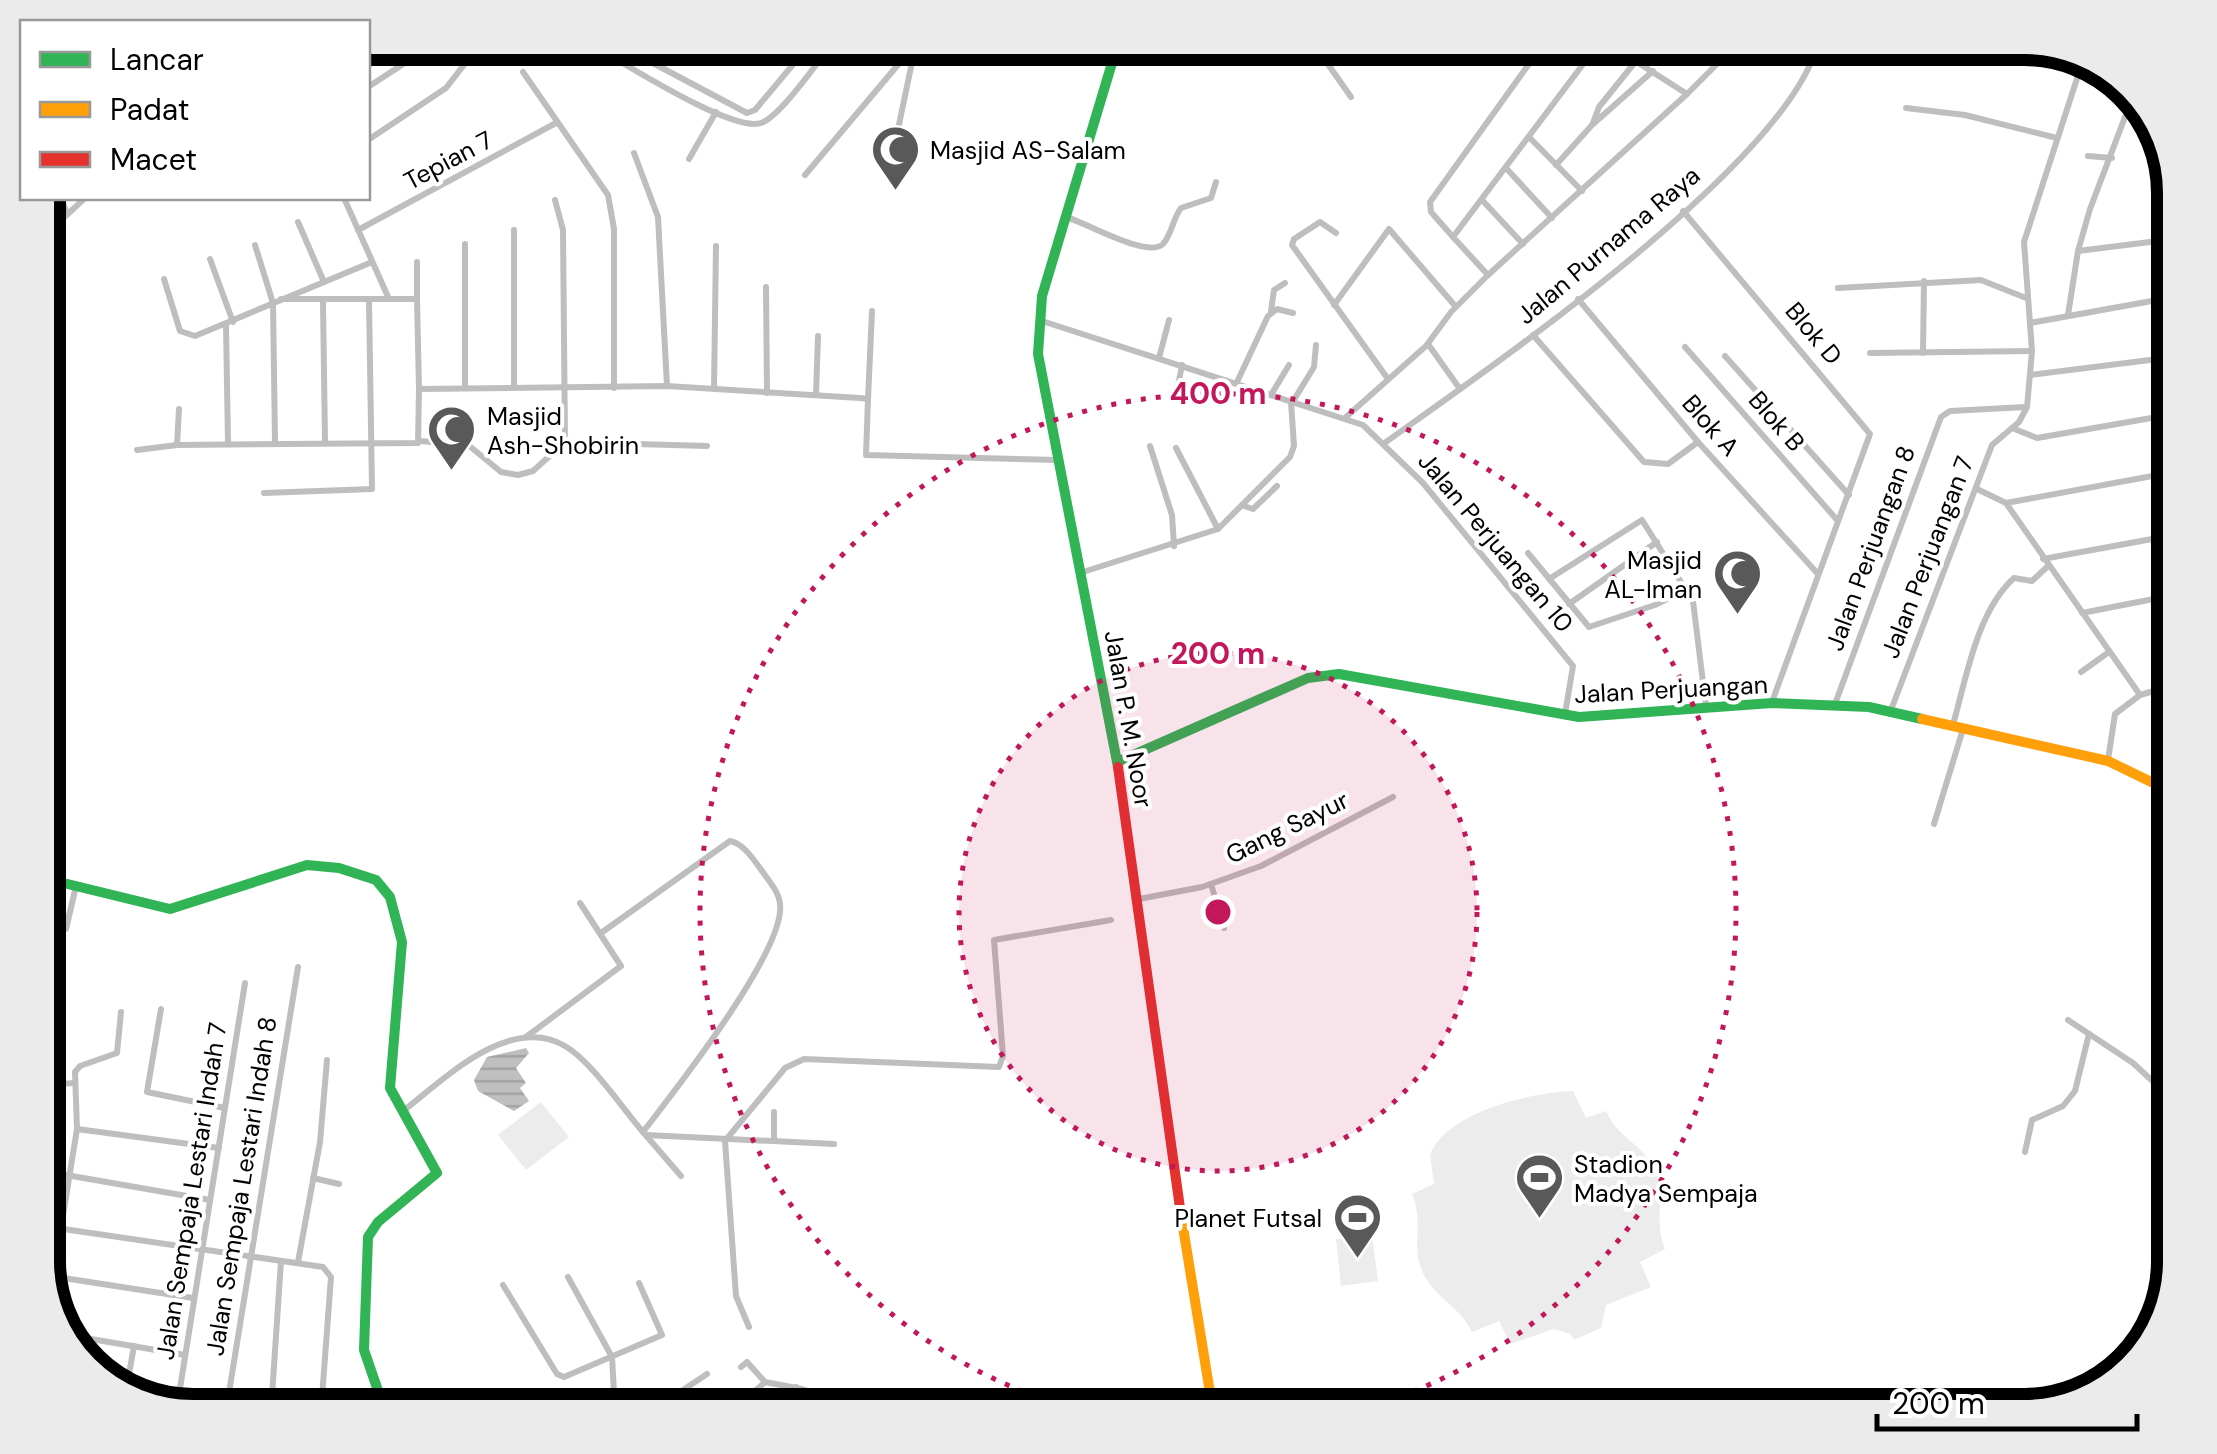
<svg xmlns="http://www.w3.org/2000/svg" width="2217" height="1454" font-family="'DM Sans',sans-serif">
  <defs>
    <pattern id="water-rules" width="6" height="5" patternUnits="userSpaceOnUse" patternTransform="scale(2.5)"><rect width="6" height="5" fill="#bfbfbf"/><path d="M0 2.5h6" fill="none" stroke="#a2a2a2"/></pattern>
  </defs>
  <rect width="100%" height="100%" fill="#fff"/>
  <g fill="#ececec">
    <path d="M1573,1091L1586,1118L1606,1111C1619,1140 1643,1143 1655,1171C1668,1200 1652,1216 1665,1249L1640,1262L1651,1287L1606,1305L1601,1328L1574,1340L1570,1334L1554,1329L1510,1344L1499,1321L1472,1332C1460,1306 1434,1298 1422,1271C1411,1244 1424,1223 1412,1194L1434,1184L1430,1155C1445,1112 1533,1092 1573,1091Z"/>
    <path d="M541,1102L569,1137L526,1170L498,1135Z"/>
    <path d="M1372,1235L1378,1281L1341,1286L1336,1239Z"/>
  </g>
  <path fill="url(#water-rules)" d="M526,1048L529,1053L516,1068L526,1083L520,1088L529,1101L514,1111L478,1091L474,1080L487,1057Z"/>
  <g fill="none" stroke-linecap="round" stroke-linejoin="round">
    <g stroke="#bebebe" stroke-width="6">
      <path d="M588,43C620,60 731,133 761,123C781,116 818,61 833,43"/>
      <path d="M615,43L747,113L755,110L811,43"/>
      <path d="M1313,43L1351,97"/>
      <path d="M1687,43L1710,60"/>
      <path d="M523,72L608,195L614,229V388"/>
      <path d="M368,87L411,59L402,43"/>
      <path d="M1687,94L1717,64L1710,60L1714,43"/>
      <path d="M1906,108L1965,115L2057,138"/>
      <path d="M1593,123L1599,107L1636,61"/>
      <path d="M1530,138L1582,191"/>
      <path d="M896,139L916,43"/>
      <path d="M368,140L446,88L481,43"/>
      <path d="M634,153L658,217L667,386"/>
      <path d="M2088,156L2112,158"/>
      <path d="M689,159L716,112"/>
      <path d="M1556,165L1592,125L1653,71"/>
      <path d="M1506,168L1552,218"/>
      <path d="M805,175L913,47"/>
      <path d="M61,198L66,211"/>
      <path d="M344,198L389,299"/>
      <path d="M555,200L563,230L565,442L707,446"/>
      <path d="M1483,201L1523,244"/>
      <path d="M1683,211L1870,434L1772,702"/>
      <path d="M1066,217C1087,223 1148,259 1163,244C1172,234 1173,218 1181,208L1211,198L1216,182"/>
      <path d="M298,222L324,282"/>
      <path d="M358,230L556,123"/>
      <path d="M514,230V387"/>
      <path d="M1336,233L1320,222L1294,239L1292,245L1388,379"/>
      <path d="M43,237L85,198"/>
      <path d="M1453,237L1431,212L1430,202L1544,43"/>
      <path d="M465,244V388"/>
      <path d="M255,245L273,303L275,441"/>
      <path d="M2078,251L2174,239"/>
      <path d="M210,259L233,322"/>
      <path d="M417,262V299"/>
      <path d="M1488,275L1687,94L1607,43"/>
      <path d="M164,279L180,331L195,336L372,262"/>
      <path d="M766,287L767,393"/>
      <path d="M1838,288L1981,280L2026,298"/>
      <path d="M281,299H417L419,389L667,386L860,398L868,399L866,455L1059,460"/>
      <path d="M1578,299L1698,442L1818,574"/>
      <path d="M323,302L325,442"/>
      <path d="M1334,305L1389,229L1456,307"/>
      <path d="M1271,311L1274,290L1285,283"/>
      <path d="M2068,315L2078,251L2090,209L2133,96"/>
      <path d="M1042,321L1363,425L1423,483L1573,666L1565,714"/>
      <path d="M2030,323L2174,297"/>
      <path d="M226,325L228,443"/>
      <path d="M1533,335L1644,462L1668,464L1698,442"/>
      <path d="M1428,344L1460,389"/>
      <path d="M1685,347L1838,521"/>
      <path d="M1870,353L2032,351"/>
      <path d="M1923,353L1924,281"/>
      <path d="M1725,356L1849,495"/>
      <path d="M1159,358L1169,320"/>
      <path d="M2030,375L2174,357"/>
      <path d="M1237,382L1268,316L1277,309L1293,313"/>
      <path d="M714,389L716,246"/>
      <path d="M816,395L818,336"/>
      <path d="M1271,395L1289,365"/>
      <path d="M1176,396L1182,365"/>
      <path d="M868,399L872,311"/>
      <path d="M1292,403L1314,367L1316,345"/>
      <path d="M179,409L177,445L418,443L419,389"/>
      <path d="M1346,417L1426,346L1451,312L1488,275L1453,237L1599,43"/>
      <path d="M2012,428L2037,438L2157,417"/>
      <path d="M418,441L467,444L501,472L518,475L533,471L565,442"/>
      <path d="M1386,442C1492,366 1787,164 1818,43"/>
      <path d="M1150,446L1172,515L1174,546"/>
      <path d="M1176,448L1218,529"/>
      <path d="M137,450L177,445"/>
      <path d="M1977,489L2006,503L2140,695"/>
      <path d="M264,493L372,489L369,301"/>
      <path d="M2006,503L2174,472"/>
      <path d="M1244,506L1253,509L1277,486"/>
      <path d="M1528,553L1589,627L1655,605L1688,589"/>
      <path d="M2043,559L2174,535"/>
      <path d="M1083,572L1218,529L1290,457L1294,446L1291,402"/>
      <path d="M1549,579L1642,520L1693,601L1706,707"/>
      <path d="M1569,604L1657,542"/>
      <path d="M2082,613L2174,595"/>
      <path d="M2081,672L2109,652"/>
      <path d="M1835,704L1941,417L1950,411L2026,407"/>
      <path d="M1891,710L1992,445L2019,422L2027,407L2032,351L2024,242L2083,60"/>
      <path d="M1953,725C1966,679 1977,611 2014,578L2032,581L2048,566"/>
      <path d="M2108,760L2115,714L2140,695L2174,685"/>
      <path d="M1934,824L1963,729"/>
      <path d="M55,880L45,923L49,931L57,934L66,929L76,886"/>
      <path d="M1211,884L1224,928"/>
      <path d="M1139,899L1202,887L1261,866L1393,797"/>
      <path d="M601,933L730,841C743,843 754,860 762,871C769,881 779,892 780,904C786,950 673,1093 643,1132L681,1176"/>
      <path d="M161,1009L147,1092L225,1108"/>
      <path d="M43,1010L51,1008"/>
      <path d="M2068,1020L2133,1063L2174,1101"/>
      <path d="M526,1037L621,966L580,903"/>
      <path d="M43,1085L75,1083"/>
      <path d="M402,1112C442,1081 509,1013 565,1046C591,1061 622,1108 643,1132"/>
      <path d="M77,1129L219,1148"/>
      <path d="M646,1135L834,1144"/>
      <path d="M774,1141V1112"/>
      <path d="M2025,1152L2032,1120L2063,1106L2075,1091L2089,1034"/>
      <path d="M43,1171L210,1200"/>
      <path d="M313,1178L339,1184"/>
      <path d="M43,1226L323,1267L331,1277L321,1411"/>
      <path d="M61,1228L77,1129L75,1072L80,1066L117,1053L121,1012"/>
      <path d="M298,1262L320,1142L327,1060"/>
      <path d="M44,1275L193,1298"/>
      <path d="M568,1277L612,1357L615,1411"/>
      <path d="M503,1285L557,1374L564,1377L662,1335L639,1283"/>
      <path d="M749,1327L736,1296L725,1141L785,1068L804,1059L999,1067L1003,1056L994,940L1111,920"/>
      <path d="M62,1334L185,1355"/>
      <path d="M83,1358L87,1338"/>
      <path d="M741,1367L747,1362L765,1382"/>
      <path d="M126,1391L134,1346"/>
      <path d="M177,1407L245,983"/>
      <path d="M226,1411L298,967"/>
      <path d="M271,1411L281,1261"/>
      <path d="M555,1411L614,1390"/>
      <path d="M670,1411L683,1390L707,1374"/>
      <path d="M733,1411L765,1382L802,1389L866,1411"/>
      <path d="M794,1411L796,1387"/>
    </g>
    <g stroke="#30b455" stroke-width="10">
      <path d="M1117,762L1308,678L1339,674L1579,717L1772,703L1869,707L1922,719"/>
      <path d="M1118,767L1038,354L1042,296L1118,43"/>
      <path d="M43,878L170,909L307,865L339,868L376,880L390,897L402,942L390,1088L437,1173L378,1222L368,1237L364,1350L385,1411"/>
    </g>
    <g stroke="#ff9f0a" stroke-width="10">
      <path d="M1922,719L2108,761L2174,793"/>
      <path d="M1181,1215L1213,1411"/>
    </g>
    <path stroke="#e5322d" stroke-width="10" d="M1118,767L1181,1215"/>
  </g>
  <circle cx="1218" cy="912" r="259" fill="#c2185b" fill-opacity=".12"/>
  <g fill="none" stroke="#c2185b" stroke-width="5" stroke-dasharray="5 10">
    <circle cx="1218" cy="912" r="259"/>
    <path d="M1080 1411A518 518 0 1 1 1356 1411"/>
  </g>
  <defs>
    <symbol id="mosque-pin" viewBox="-11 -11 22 30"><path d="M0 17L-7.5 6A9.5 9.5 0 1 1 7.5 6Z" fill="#595959" stroke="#fff"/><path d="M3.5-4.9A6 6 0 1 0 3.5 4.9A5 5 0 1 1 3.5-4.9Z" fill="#fff"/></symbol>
    <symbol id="stadium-pin" viewBox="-11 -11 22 30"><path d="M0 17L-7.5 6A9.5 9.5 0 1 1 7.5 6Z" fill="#595959" stroke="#fff"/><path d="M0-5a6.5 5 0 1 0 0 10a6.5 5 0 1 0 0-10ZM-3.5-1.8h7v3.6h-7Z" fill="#fff"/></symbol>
  </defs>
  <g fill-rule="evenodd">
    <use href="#mosque-pin" x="868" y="122" width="55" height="75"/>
    <use href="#mosque-pin" x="424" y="402" width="55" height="75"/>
    <use href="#mosque-pin" x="1710" y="546" width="55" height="75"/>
    <use href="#stadium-pin" x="1512" y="1150" width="55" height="75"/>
    <use href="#stadium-pin" x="1330" y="1190" width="55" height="75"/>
  </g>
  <g text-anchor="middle" stroke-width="8" stroke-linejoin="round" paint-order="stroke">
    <g font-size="25" fill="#000" stroke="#fff" text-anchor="start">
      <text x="930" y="159">Masjid AS-Salam</text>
      <text x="487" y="425">Masjid<tspan x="487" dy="29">Ash-Shobirin</tspan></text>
      <text x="1702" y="569" text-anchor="end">Masjid<tspan x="1702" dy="29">AL-Iman</tspan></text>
      <text x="1574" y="1173">Stadion<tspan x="1574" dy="29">Madya Sempaja</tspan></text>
      <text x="1322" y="1227" text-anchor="end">Planet Futsal</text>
    </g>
    <g font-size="25" fill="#000" stroke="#fff">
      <text transform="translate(448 160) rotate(-28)" y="9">Tepian 7</text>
      <text transform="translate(1608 245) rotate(-40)" y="9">Jalan Purnama Raya</text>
      <text transform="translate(1814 333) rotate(50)" y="9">Blok D</text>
      <text transform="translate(1777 421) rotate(49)" y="9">Blok B</text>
      <text transform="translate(1711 425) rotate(49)" y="9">Blok A</text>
      <text transform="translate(1496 542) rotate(50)" y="9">Jalan Perjuangan 10</text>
      <text transform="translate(1870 548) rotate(-70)" y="9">Jalan Perjuangan 8</text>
      <text transform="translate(1927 557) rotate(-69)" y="9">Jalan Perjuangan 7</text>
      <text transform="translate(1671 689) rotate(-3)" y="9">Jalan Perjuangan</text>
      <text transform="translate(1129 719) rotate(80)" y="9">Jalan P. M. Noor</text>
      <text transform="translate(1287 827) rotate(-26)" y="9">Gang Sayur</text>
      <text transform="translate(241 1186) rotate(-81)" y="9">Jalan Sempaja Lestari Indah 8</text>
      <text transform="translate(191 1191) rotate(-81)" y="9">Jalan Sempaja Lestari Indah 7</text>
    </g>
  </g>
  <path d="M0 0H2217V1454H0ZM193 60H2024A133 133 0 0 1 2157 193V1261A133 133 0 0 1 2024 1394H193A133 133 0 0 1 60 1261V193A133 133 0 0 1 193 60Z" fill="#ebebeb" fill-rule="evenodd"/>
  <path fill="none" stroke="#000" stroke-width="12" d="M193 60H2024A133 133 0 0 1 2157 193V1261A133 133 0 0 1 2024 1394H193A133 133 0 0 1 60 1261V193A133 133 0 0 1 193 60Z"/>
  <circle cx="1218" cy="912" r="15" fill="#c2185b" stroke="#fff" stroke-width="5"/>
  <g font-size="30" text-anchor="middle" font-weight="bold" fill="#c2185b" stroke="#fff" stroke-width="8" stroke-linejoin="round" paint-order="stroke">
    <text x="1218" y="404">400 m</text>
    <text x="1218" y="664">200 m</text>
  </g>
  <rect x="20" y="20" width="350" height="180" fill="#ffffff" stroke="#999999" stroke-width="2.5"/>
  <rect x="40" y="52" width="50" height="15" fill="#30b455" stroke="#999999" stroke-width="2.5"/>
  <text x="110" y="70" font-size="30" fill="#000000">Lancar</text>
  <rect x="40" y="102" width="50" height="15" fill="#ff9f0a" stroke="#999999" stroke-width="2.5"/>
  <text x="110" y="120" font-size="30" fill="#000000">Padat</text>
  <rect x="40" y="152" width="50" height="15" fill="#e5322d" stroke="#999999" stroke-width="2.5"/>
  <text x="110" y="170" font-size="30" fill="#000000">Macet</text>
  <path d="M1877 1414v15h260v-15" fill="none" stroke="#000000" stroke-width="5"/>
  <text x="1892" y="1414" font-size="30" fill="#000000" stroke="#ffffff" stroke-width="8" paint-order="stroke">200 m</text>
</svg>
